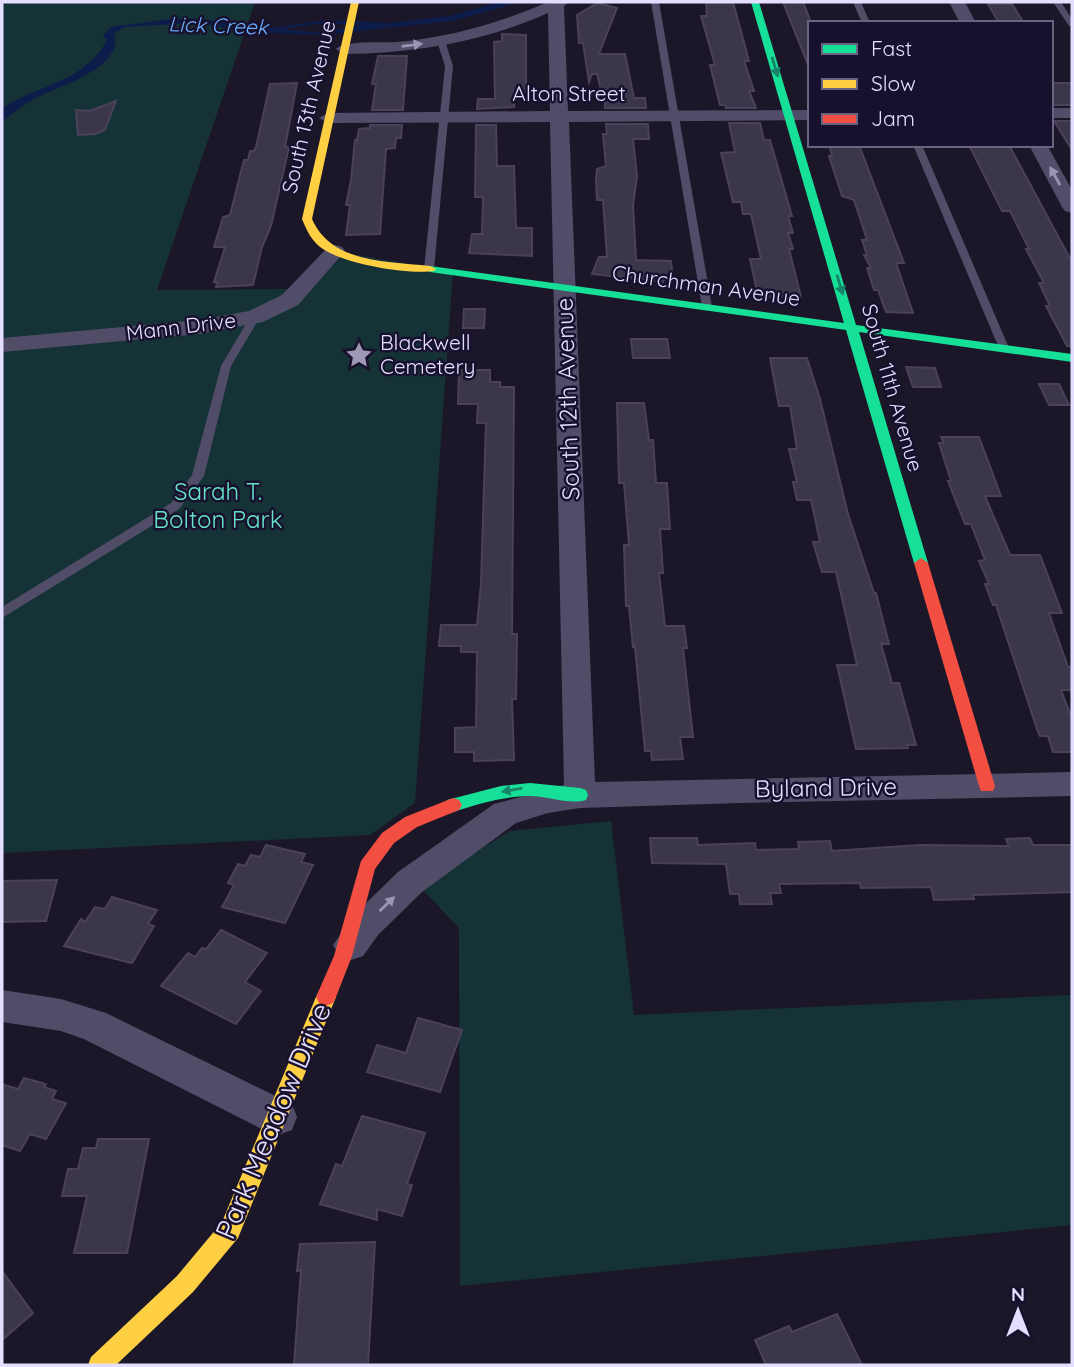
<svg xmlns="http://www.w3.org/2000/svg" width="1074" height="1367" font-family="Quicksand,sans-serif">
  <rect width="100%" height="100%" fill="#1c1728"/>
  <g fill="#153336">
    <path d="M2,2H255L157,290L300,289L335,251L453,272L415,803L370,835L2,853Z"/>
    <path d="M611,821L634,1015L1072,995V1225L460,1286L459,928L420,887L510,831Z"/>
  </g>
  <path fill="#0c1d4b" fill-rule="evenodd" d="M500,2H522L452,21L321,35L249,32L196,23L124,27L114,34C125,65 63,86 44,94C29,101 15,111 2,122V108C38,85 85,82 107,40L103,35L111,27L169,19H201L272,28L324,20L389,23L450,16ZM323,23L361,25L321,33L281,29Z"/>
  <g fill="#3b3649" stroke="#49425a" stroke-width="2">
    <path d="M706,2H733L749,61H744L754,91H749L756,108H726L725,105H720L710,65H715L701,16H707Z"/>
    <path d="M783,2H803L810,20V70Z"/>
    <path d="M597,3L617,8L599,54H625L634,98H645L646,108H605V94H602L597,74H592L589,82L583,43H579L577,15Z"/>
    <path d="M988,4H1012L1024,23H999Z"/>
    <path d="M502,34L526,35V92H514V107L477,109L478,99H495L494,42L502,41Z"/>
    <path d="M378,56H407L403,110H372L376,84H372Z"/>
    <path d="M297,83L285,147H289L271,226L262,247L253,285L216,287L217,282H214L225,247H214L223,217L230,215L244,160H248L250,151H254L256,147L270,84Z"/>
    <rect x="1051" y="83" width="21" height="22"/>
    <path d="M116,101L105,130L95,134L78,135L76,110L89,111Z"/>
    <path d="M1054,121H1072V150Z"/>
    <path d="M729,123H760L764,140H770L792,216H788L793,233H788L793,249H789L801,297H762L760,291H757L750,259H761L751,214H743L741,202H733L721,153L735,152Z"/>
    <path d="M606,124H648L649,139H633L637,176L633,205L636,260L671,261L673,280H663V282L592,274L599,257H607L603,200H597L596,179L597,169L606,166L603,134H607Z"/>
    <path d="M370,125H402L401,138H396L395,148L386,149L380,234L346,235L350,205H346L351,180L355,140H357L359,129L370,128Z"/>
    <path d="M476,125H496L497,166H514L516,228H532V256L469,253L472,234H482L483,197H475Z"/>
    <path d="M829,145H859L904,263H896L913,313L886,312L878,290H874L867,268H871L864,255H867L862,240H867L854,200L842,196L829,156H832Z"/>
    <path d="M969,145H1009L1072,262V346H1067L1046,306H1050L1039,283H1044L1026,249H1029L1010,211H1002Z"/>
    <path d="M464,309H485L484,328H463Z"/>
    <path d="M631,339H667L670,358H633Z"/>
    <path d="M770,358H807L820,399L848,514L874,593H876L889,644H881L892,683H899L916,745H907L908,748L856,749L837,665H857L836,572H822L813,542H820L811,500H797L793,482H797L789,449H797L790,406H779Z"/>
    <path d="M906,367L935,368L941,387H913Z"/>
    <path d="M459,370H490V382H500V387H514L512,634H517L516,699H512L514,760L474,761V752H455V728L476,727L477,652H461V646H439L441,625H477L481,583L486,423H477L478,404H458Z"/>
    <path d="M1039,384H1059L1069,405H1049Z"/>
    <path d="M617,403H644L649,440H653L656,483H667L670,529H660L663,573H659L665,626H684L687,648H683L693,737H680L683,759L652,760L651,751H645L635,647H633L629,606H626L624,545H629L624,483H619Z"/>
    <path d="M941,437H979L1001,496H985L1010,555H1040L1062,613H1049L1068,667H1072V690H1061L1072,719V752H1053L1048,736H1040L1038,732L996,605H993L985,584H989L979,561L985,560L971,524H965L948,481H951L939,443H944Z"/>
    <path d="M650,838H697L698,845L755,843L756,850L799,849L798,842L830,841L832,851L920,845L1009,846L1006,839L1030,838L1033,845H1072V892L973,895L974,899L934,900L931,887L861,888L860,883L779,884L781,893H770L772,904H740L739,894H730L726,864L652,863Z"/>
    <path d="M266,845L305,854L301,862L313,865L285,923L222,907L234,885L228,883L238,864L245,866L251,855L260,857Z"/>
    <path d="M57,880L46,921L2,922V881Z"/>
    <path d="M112,897L157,910L148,924L154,926L132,963L64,946L81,919L85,922L95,907L105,909Z"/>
    <path d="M221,930L267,953L245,982L261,991L236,1024L161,986L188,953L195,957L202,948L206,949Z"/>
    <path d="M418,1018L462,1030L440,1092L367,1072L377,1045L406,1053Z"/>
    <path d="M24,1078L46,1084L44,1087L56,1091L52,1099L66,1103L46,1139L30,1134L20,1151L2,1145V1084L18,1089Z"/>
    <path d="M362,1116L425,1133L407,1184L412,1185L402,1216L377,1209V1220L320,1204L336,1164L342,1166Z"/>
    <path d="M98,1139H149L127,1253H74L87,1196H62L68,1169H78L83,1148H96Z"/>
    <path d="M375,1242L368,1365H294L301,1270L297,1271L300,1244Z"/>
    <path d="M2,1271L33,1313L2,1340Z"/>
    <path d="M837,1314L862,1365H766L755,1340L789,1326L792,1332Z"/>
  </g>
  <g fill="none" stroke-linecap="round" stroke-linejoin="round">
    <g fill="#514d68" fill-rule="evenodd">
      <path d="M651,2H659L712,307L707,310L702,307Z"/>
      <path d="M853,2H861L870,23H862Z"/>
      <path d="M1053,2H1061L1072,19V26H1069Z"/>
      <path d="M441,39L445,41L453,66L434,269L429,272L424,269L445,66L437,41Z"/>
      <path d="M913,145H922L1009,348L1008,350H1000L999,348Z"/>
      <path d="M255,314L260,317L231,366L204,476L179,509L2,618V607L171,503L192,475L221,366L250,317Z"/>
    </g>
    <g fill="#514d68" fill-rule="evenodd">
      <path d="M548,2H569L564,6L568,111L810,110V120L569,122L595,782L1072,772V796L740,803L580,808L548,813L516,823L422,892L378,935L363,956L351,960L339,956L333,945L354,915L398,872L494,804L564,785L550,122L328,123L319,118L328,113L550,111L548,13C484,42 414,53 344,54L336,49C344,40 384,43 398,42C450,37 500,23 548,2Z"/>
      <path d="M949,2H965L976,23H960Z"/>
      <rect x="1051" y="108" width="21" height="10"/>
      <path d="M1029,145H1047L1072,190V213L1065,211L1062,207Z"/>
      <path d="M335,245L342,247L345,251L298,305L263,322L199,334L2,352V338L199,320L249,311L282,295L328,247Z"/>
      <path d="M2,990L61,999L106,1013L292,1104L297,1117L292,1130L278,1135L264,1130L84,1039L61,1031L2,1022Z"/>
    </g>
    <g fill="#16e098" fill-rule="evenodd">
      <path d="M751,2H759L856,325L1072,354V362L859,332L928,563L926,566L921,568L914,563L846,330L430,272L424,269L430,266L844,323Z"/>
      <path d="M530,783L580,788L586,790L588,795L586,800C570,805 547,796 530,796C504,796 478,804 453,812L447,810L444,805L447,800L501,786Z"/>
    </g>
    <g fill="#ffcf43" fill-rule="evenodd">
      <path d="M351,2H359L312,219C332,264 388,261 430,266L436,269L434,271C408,275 345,264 323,249C312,242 307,231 302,219Z"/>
      <path d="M326,988L333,991L336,997L238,1238L193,1292L116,1365H88L91,1357L177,1276L222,1222L316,997L319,991Z"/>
    </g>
    <g fill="#f24e42" fill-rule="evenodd">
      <path d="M921,558L928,563L995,786L993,791H981L979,786L914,563Z"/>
      <path d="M453,798L459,800L462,805L459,810L417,827L394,843L375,869L352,956L336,997L333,1003L326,1006L319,1003L316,997L334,956L361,861L382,833L405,817Z"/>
    </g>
  </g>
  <defs><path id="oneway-solid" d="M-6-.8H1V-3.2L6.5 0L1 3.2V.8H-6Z" transform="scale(1.75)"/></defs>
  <g fill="#9a96b4">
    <use href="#oneway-solid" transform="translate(412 45) rotate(-7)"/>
    <use href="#oneway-solid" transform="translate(1055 176) rotate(-119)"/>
    <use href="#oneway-solid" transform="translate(387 904) rotate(-44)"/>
  </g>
  <g fill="#178368">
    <use href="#oneway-solid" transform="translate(775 67) rotate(73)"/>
    <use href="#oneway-solid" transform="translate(840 285) rotate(73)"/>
    <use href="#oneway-solid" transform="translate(512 790) rotate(170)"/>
  </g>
  <defs>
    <symbol id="sight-bare" viewBox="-9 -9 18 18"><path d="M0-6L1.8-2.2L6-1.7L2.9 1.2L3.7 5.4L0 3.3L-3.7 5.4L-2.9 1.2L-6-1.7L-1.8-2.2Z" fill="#9e98b4" stroke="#18112e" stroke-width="2.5" paint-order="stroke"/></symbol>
  </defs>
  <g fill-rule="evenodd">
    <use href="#sight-bare" x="340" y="336" width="38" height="38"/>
  </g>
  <g text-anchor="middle" stroke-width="5" stroke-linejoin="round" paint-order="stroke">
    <g font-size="21" font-style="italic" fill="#6cb0ff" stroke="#18112e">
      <text transform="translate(218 26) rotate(2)" y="7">Lick Creek</text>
    </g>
    <g font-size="21" fill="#e4deff" stroke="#18112e">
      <text x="569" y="101">Alton Street</text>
      <text transform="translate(309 107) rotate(-77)" y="7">South 13th Avenue</text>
      <text transform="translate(706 286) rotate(8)" y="7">Churchman Avenue</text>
      <text transform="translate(181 327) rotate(-7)" y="7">Mann Drive</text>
      <text transform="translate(892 388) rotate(74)" y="7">South 11th Avenue</text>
    </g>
    <g font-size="21" fill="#e4deff" stroke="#18112e" text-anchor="start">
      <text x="380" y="350">Blackwell<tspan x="380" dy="24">Cemetery</tspan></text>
    </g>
    <g font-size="24" fill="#e4deff" stroke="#18112e">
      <text transform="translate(568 399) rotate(-92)" y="8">South 12th Avenue</text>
      <text transform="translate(826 788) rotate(-1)" y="8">Byland Drive</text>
    </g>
    <g font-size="24" fill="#65e4ce" stroke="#18112e">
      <text x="218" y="500">Sarah T.<tspan x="218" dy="28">Bolton Park</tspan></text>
    </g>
    <g font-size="28" fill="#e4deff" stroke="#18112e">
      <text transform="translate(273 1121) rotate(-67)" y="10">Park Meadow Drive</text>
    </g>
  </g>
  <rect width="1074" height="1367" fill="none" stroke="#e4deff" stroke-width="7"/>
  <rect x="808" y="21" width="245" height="126" fill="#18112e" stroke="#6a6382" stroke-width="2"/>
  <rect x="822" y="44" width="35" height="10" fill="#16e098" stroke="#6a6382" stroke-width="2"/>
  <text x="871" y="56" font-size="21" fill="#e4deff">Fast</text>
  <rect x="822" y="79" width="35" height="10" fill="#ffcf43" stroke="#6a6382" stroke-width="2"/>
  <text x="871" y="91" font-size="21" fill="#e4deff">Slow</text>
  <rect x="822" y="114" width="35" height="10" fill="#f24e42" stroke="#6a6382" stroke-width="2"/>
  <text x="871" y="126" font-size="21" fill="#e4deff">Jam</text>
  <g transform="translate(1018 1311)" stroke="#18112e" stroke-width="5" paint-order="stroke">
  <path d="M0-5L12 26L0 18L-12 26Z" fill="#e4deff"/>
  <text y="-10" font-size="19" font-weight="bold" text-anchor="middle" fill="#e4deff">N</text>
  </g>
</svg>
